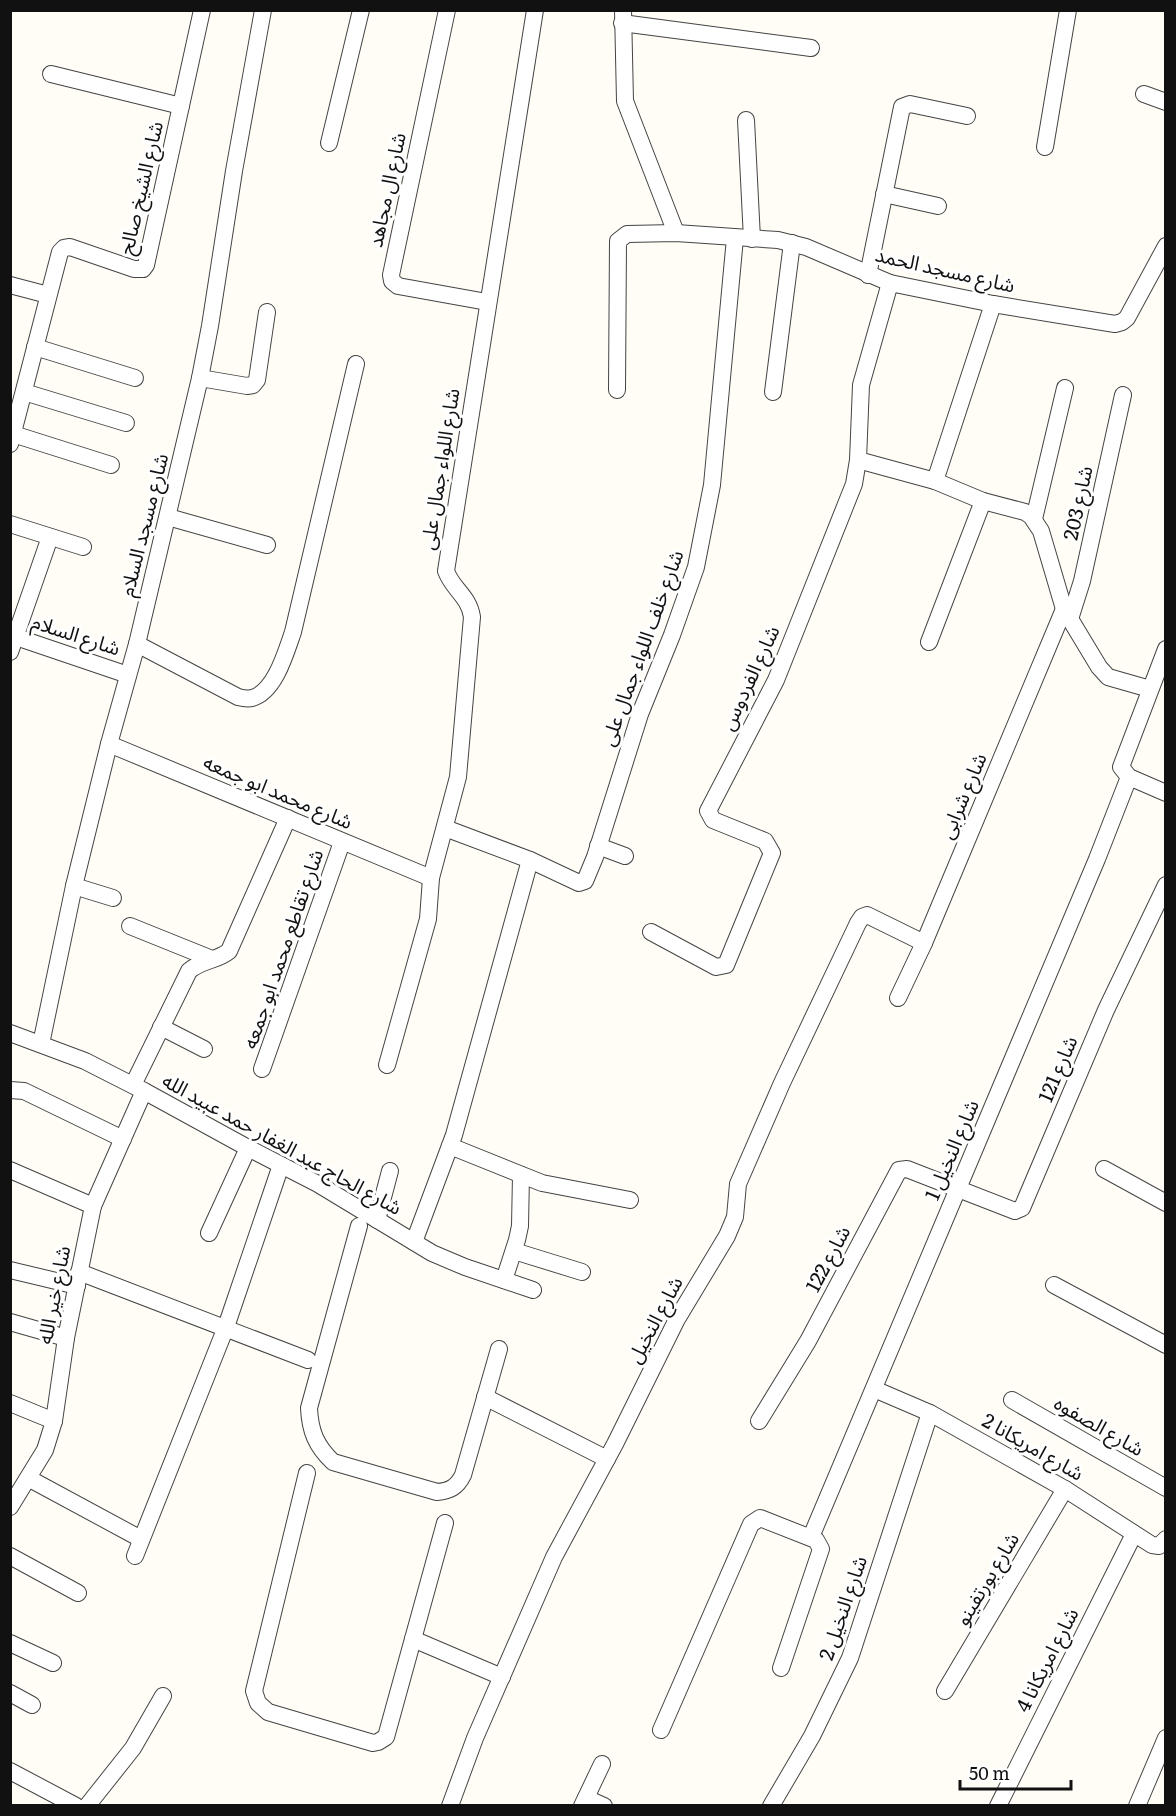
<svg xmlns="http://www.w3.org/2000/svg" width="1176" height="1816" font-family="Literata,'Noto Sans Arabic',serif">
  <rect width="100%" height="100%" fill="#fffdf5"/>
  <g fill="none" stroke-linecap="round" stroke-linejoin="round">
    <defs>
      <g id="minor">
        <path d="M447,10L391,275L392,281L398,286L487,302"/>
        <path d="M623,10L625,101L676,233"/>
        <path d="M622,23L811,48"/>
        <path d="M51,74L181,106"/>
        <path d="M1144,94L1166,102"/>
        <path d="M746,120L752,239"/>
        <path d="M329,143L361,10"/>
        <path d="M1045,147L1068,10"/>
        <path d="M884,194L938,206"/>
        <path d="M868,275L902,107L910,104L967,116"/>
        <path d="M10,285L48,295"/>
        <path d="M35,347L135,378"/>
        <path d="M200,378L247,386L253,385L257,380L267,312"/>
        <path d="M617,390L618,241L627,234L676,233L778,240L806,247L890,283L993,304L1115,324L1122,322L1127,318L1166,246"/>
        <path d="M24,392L126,423"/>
        <path d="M773,392L792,243"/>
        <path d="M13,434L111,465"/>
        <path d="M10,444L60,252L64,248L70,247L134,269H143L146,265L202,10"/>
        <path d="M858,460L935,481L983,501L1025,512L1031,516L1041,531L1064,609L1099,667L1108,677L1150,689"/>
        <path d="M935,481L993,304"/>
        <path d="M168,517L267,545"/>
        <path d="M1034,519L1065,388"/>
        <path d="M10,524L83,547"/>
        <path d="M1070,619L1082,581L1123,395"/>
        <path d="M10,635L128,675"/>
        <path d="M929,642L983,501"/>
        <path d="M137,644L238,697C242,698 248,699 252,698C275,692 286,652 293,632L356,364"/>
        <path d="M1166,649L1121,767L1129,777L1166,793"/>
        <path d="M10,652L50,537"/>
        <path d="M109,744L431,878"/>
        <path d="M445,828L530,860L579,883L585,881L595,857L640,714L672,635L696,567L712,485L735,238"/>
        <path d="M598,846L625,856"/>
        <path d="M74,886L113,898"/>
        <path d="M130,926L212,959"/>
        <path d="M651,932L716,967L726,965L772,853L765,841L713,820L708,811L776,680L854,484L858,460L861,385L890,283"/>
        <path d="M898,998L924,943L1064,609"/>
        <path d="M161,1027L204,1049"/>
        <path d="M10,1033L85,1061L144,1091L248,1148L318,1184L432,1253L465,1267L533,1290"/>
        <path d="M41,1044L74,886L109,744L137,644L200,378L210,326L234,171L263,10"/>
        <path d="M387,1065L428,919L431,878L458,777L472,617C469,596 453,590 446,571L535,10"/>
        <path d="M262,1069L342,842"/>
        <path d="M133,1085L189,971C201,960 217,961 229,951L288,818"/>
        <path d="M10,1090L24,1091L123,1139"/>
        <path d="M450,1146L542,1183L630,1200"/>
        <path d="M1104,1169L1166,1203"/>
        <path d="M10,1170L93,1206"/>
        <path d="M377,1220L390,1171"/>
        <path d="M359,1226L309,1408C310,1431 316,1446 333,1462L437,1492C450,1491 457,1487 463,1475L499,1349"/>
        <path d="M209,1233L248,1148"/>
        <path d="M414,1242L454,1135L530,860"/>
        <path d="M514,1251L582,1272"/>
        <path d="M10,1270L77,1286"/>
        <path d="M79,1272L308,1360"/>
        <path d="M504,1280L517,1240L520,1226L521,1175"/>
        <path d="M1054,1285L1166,1345"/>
        <path d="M10,1322L66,1338"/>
        <path d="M874,1389L930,1413L1065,1489L1152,1545L1159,1546L1166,1539"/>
        <path d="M485,1397L607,1459"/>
        <path d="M1012,1400L1166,1488"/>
        <path d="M10,1403L54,1421"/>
        <path d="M759,1421L808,1341L899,1170L907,1169L1015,1211L1022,1208L1106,1010L1166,885"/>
        <path d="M307,1473L254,1691L258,1703L268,1712L373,1743L378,1742L386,1737L445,1523"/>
        <path d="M28,1478L141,1539"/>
        <path d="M10,1507L45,1450L54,1421L66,1338L93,1206L144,1091"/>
        <path d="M811,1537L1097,859L1129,777"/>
        <path d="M10,1556L78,1593"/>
        <path d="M135,1556L226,1327L281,1165"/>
        <path d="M413,1639L502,1677"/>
        <path d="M10,1643L53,1663"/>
        <path d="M945,1691L1065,1489"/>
        <path d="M10,1693L32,1705"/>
        <path d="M661,1730L751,1524L760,1518L816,1540L821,1549L781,1668"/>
        <path d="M10,1771L76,1806"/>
        <path d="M586,1798L604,1806"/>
        <path d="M87,1806L133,1748L163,1696"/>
        <path d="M450,1806L475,1738L554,1557L615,1444L677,1319L727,1236L735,1217L738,1184L782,1083L858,923L862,917L867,915L924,943"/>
        <path d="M582,1806L602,1764"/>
        <path d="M771,1806L812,1736L850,1658L930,1413"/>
        <path d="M998,1806L1134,1534"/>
        <path d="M1137,1806L1166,1738"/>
      </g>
    </defs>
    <use href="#minor" stroke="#444" stroke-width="18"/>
    <use href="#minor" stroke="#fff" stroke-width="16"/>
  </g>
  <g text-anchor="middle" stroke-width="6" stroke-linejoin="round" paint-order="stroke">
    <g font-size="20" fill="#111" stroke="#fff">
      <text transform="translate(141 188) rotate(-77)" y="7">شارع الشيخ صالح</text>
      <text transform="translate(387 190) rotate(-78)" y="7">شارع ال مجاهد</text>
      <text transform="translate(945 270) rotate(13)" y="7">شارع مسجد الحمد</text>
      <text transform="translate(440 469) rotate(-81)" y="7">شارع اللواء جمال على</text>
      <text transform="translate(1078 503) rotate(-78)" y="7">شارع 203</text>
      <text transform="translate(144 525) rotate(-76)" y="7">شارع مسجد السلام</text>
      <text transform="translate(76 635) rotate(18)" y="7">شارع السلام</text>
      <text transform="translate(642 648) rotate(-70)" y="7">شارع خلف اللواء جمال على</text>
      <text transform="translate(750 678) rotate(-65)" y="7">شارع الفردوس</text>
      <text transform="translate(278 792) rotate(23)" y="7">شارع محمد ابو جمعه</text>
      <text transform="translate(963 796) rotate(-67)" y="7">شارع شرابى</text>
      <text transform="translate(283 949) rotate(-71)" y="7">شارع تقاطع محمد ابو جمعه</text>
      <text transform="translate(1058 1069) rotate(-67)" y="7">شارع 121</text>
      <text transform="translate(282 1144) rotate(29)" y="7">شارع الحاج عبد الغفار حمد عبيد الله</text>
      <text transform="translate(952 1150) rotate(-67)" y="7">شارع النخيل 1</text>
      <text transform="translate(828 1259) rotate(-62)" y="7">شارع 122</text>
      <text transform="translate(54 1295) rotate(-79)" y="7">شارع خير الله</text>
      <text transform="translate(655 1320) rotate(-62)" y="7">شارع النخيل</text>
      <text transform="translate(1099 1426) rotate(30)" y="7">شارع الصفوه</text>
      <text transform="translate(1033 1447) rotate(30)" y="7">شارع امريكانا 2</text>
      <text transform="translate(987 1579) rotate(-59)" y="7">شارع بورتفينو</text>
      <text transform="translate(843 1608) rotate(-71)" y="7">شارع النخيل 2</text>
      <text transform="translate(1047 1660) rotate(-63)" y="7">شارع امريكانا 4</text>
    </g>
  </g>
  <rect width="1176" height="1816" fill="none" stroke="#111111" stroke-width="24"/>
  <path d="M960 1780v9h111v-9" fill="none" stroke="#111111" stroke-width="3"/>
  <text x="969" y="1780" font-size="18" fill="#111111" stroke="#ffffff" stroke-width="4.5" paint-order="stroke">50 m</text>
</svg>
